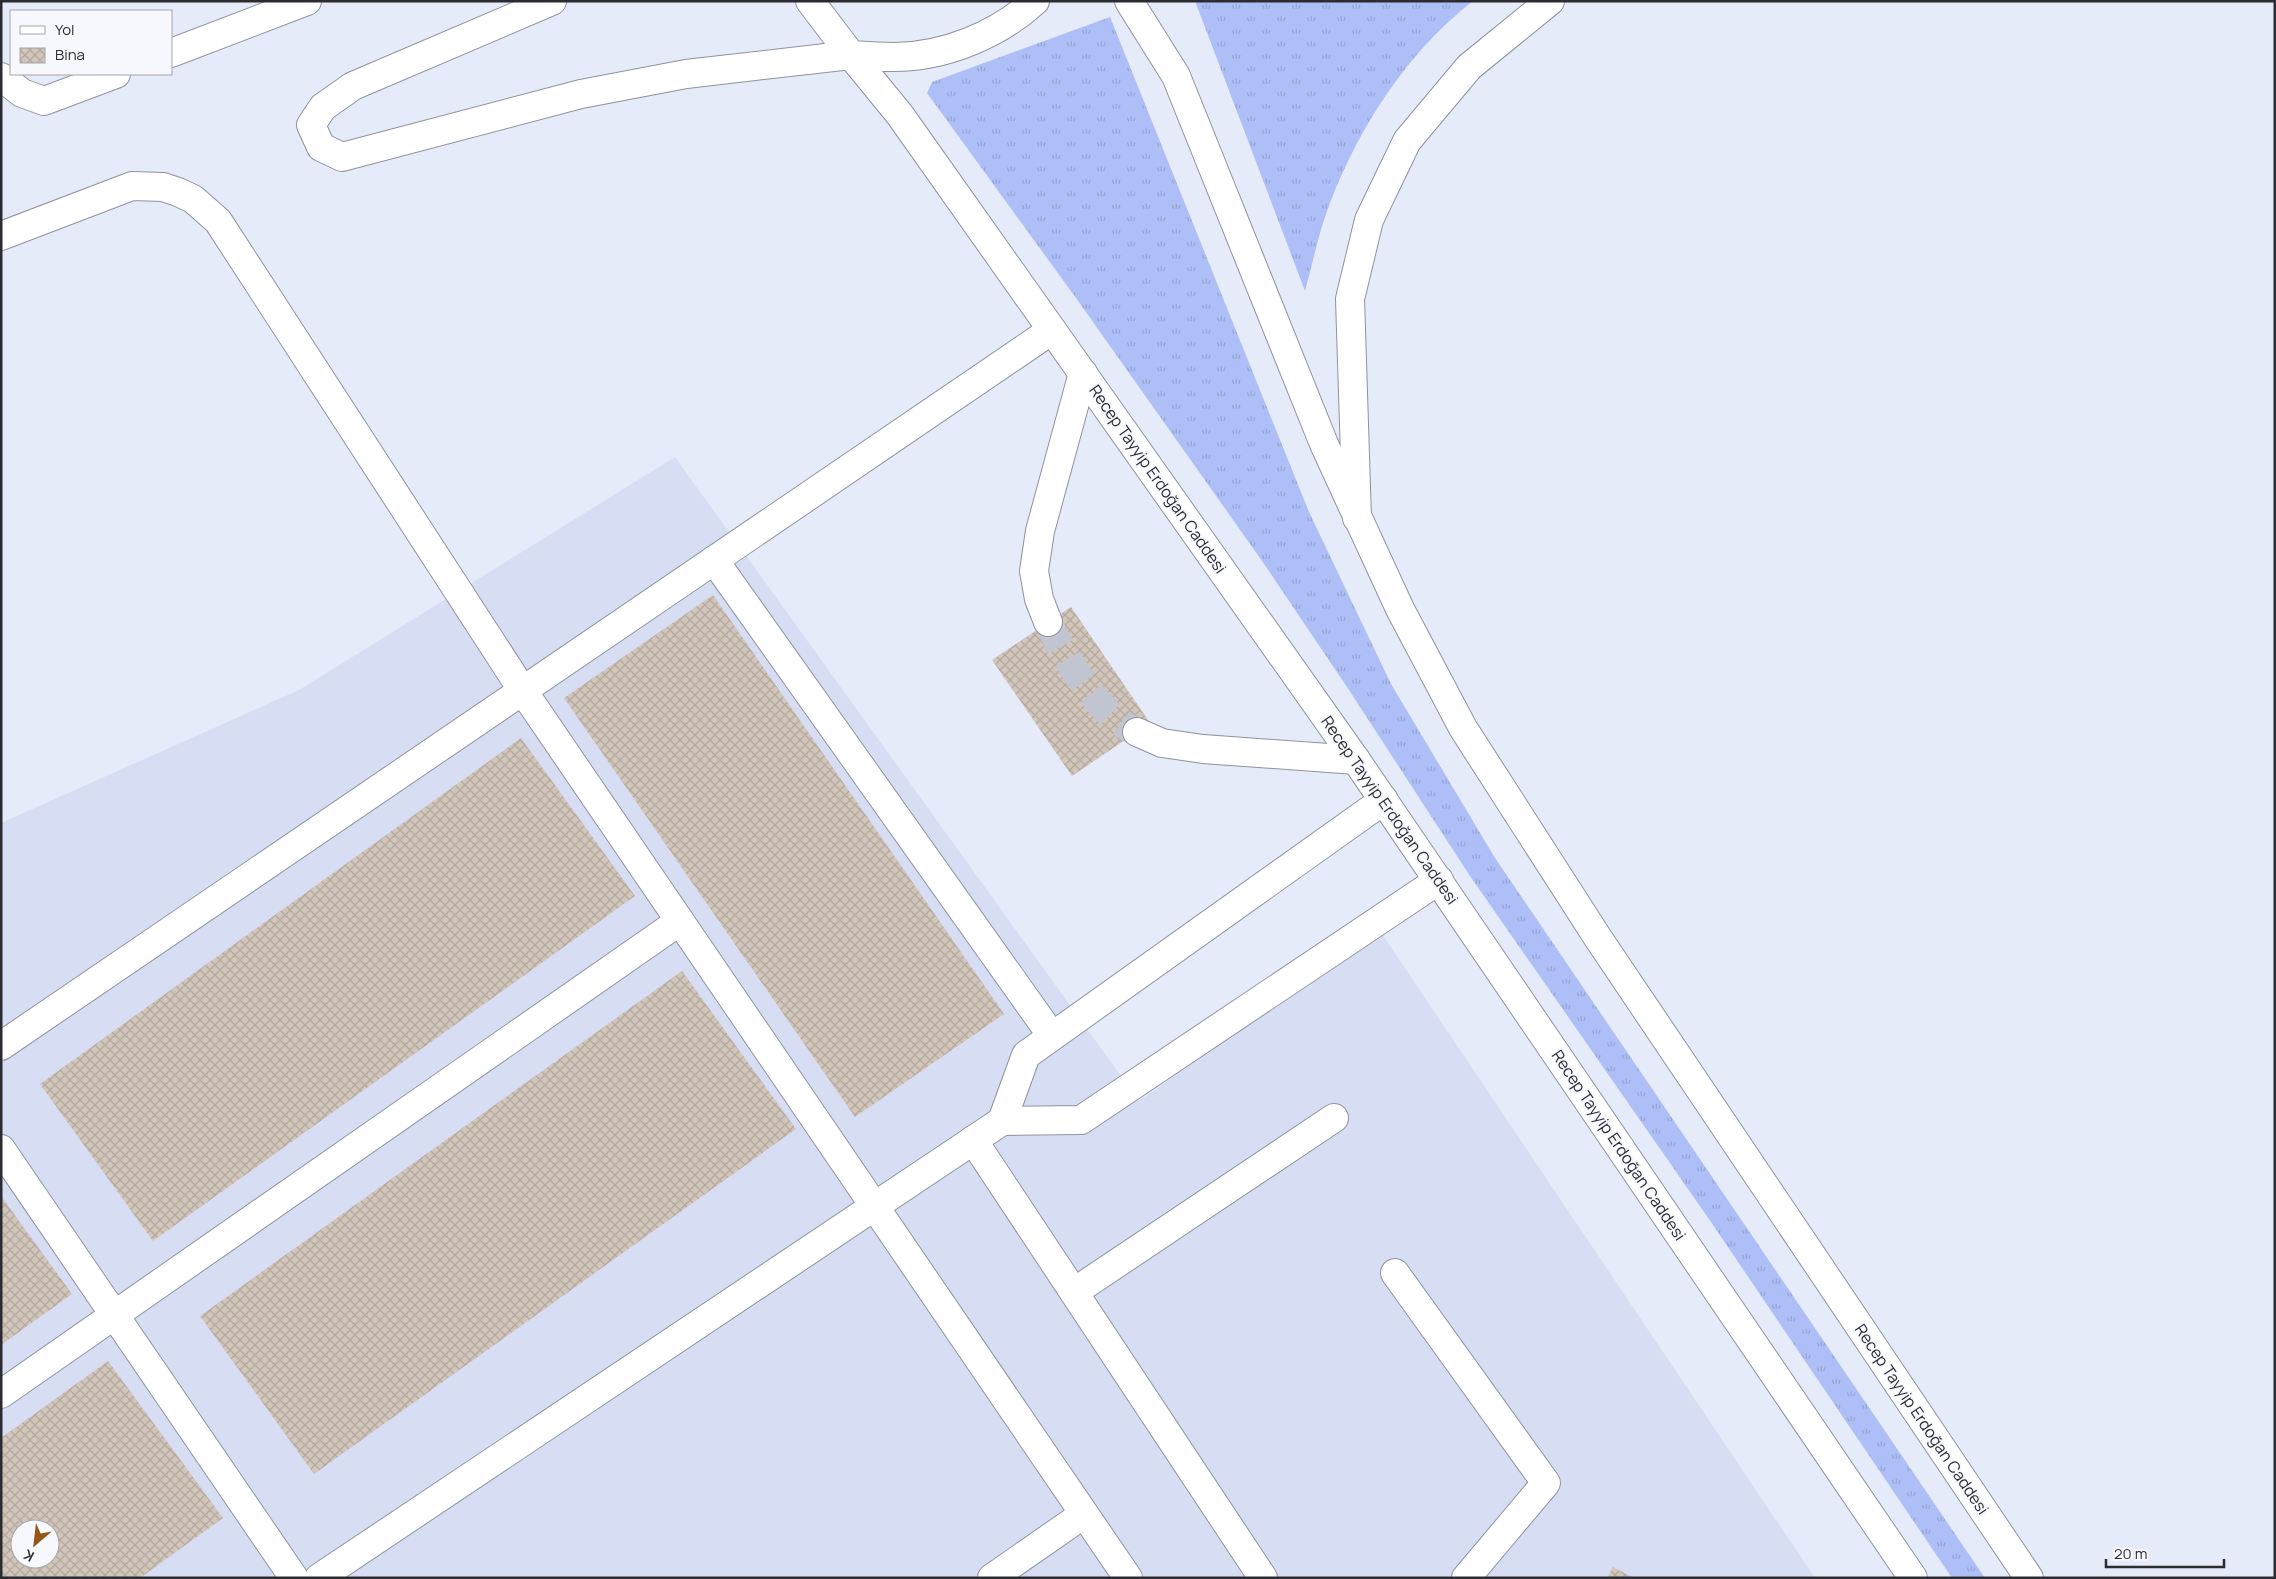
<svg xmlns="http://www.w3.org/2000/svg" width="2276" height="1579" font-family="Manrope,sans-serif">
  <defs>
    <pattern id="grass-tufts" width="24" height="20" patternUnits="userSpaceOnUse" patternTransform="scale(1.25)"><rect width="24" height="20" fill="#adbff6"/><path d="M3 7l-1-3M5 7V3M7 7l1-3M15 17l-1-3M17 17v-4M19 17l1-3" fill="none" stroke="#95a4d3"/></pattern>
    <pattern id="building-cross-hatch" width="8" height="8" patternUnits="userSpaceOnUse" patternTransform="scale(1.25)"><rect width="8" height="8" fill="#d2c5ba"/><path d="M0 0l8 8M0 8l8-8" fill="none" stroke="#b4a9a0"/></pattern>
  </defs>
  <rect width="100%" height="100%" fill="#e5ebf9"/>
  <path fill="#d7def4" fill-rule="evenodd" d="M675,457L1139,1101L1380,931L1815,1578H1V823L299,690ZM20,1529H50V1559H20Z"/>
  <g fill="url(#grass-tufts)">
    <path d="M1195,1H1473C1408,51 1359,127 1330,203C1319,231 1313,262 1305,291Z"/>
    <path d="M1110,17L1309,512L1391,684L1495,858L1985,1578H1952L1711,1222L1470,876L1349,690L1260,558L1076,298L927,93L932,82Z"/>
  </g>
  <g fill="url(#building-cross-hatch)" fill-rule="evenodd">
    <path d="M713,595L1004,1014L855,1117L564,698Z"/>
    <path d="M1071,607L1150,723L1072,776L992,660Z"/>
    <path d="M521,738L635,896L153,1241L40,1084Z"/>
    <path d="M682,971L796,1129L314,1474L200,1316Z"/>
    <path d="M1,1196L72,1294L1,1345Z"/>
    <path d="M108,1361L223,1518L140,1578H1V1438ZM20,1529H50V1559H20Z"/>
    <path d="M1613,1567L1634,1578H1607Z"/>
  </g>
  <g fill="none" stroke-linecap="round" stroke-linejoin="round">
    <path stroke="#c0c5d1" stroke-width="28" stroke-dasharray="28 14" stroke-linecap="butt" d="M1048,622C1064,658 1100,717 1137,732"/>
    <defs>
      <g id="minor">
        <path d="M552,1L353,86L323,107L311,125L321,147L342,157L581,94L686,74L851,55"/>
        <path d="M171,53L307,1"/>
        <path d="M1,77L22,93L44,101L116,74"/>
        <path d="M1,236L132,186L163,187L178,192L193,199L218,221L523,691L1128,1578"/>
        <path d="M714,560L1052,1036"/>
        <path d="M1048,622L1039,599L1034,571L1040,531L1083,373"/>
        <path d="M1137,732L1162,743L1203,749L1356,760"/>
        <path d="M1,1046L1052,330"/>
        <path d="M1002,1121L1026,1055L1384,800"/>
        <path d="M973,1140L1263,1578"/>
        <path d="M1,1149L294,1578"/>
        <path d="M1395,1273L1546,1483L1466,1578"/>
        <path d="M1074,1292L1334,1118"/>
        <path d="M1,1394L680,921"/>
        <path d="M319,1578L1002,1121L1081,1120L1439,880"/>
        <path d="M992,1578L1084,1514"/>
      </g>
      <g id="major">
        <path d="M1129,1L1176,76L1324,444L1400,609L1463,728L1598,938L2029,1578"/>
        <path d="M851,55L900,115L1356,760L1913,1578"/>
      </g>
      <g id="highway">
        <path d="M810,1L851,55C865,56 879,57 894,57C944,57 998,35 1035,1"/>
        <path d="M1357,518L1350,299L1369,220L1407,141L1469,67L1550,1"/>
      </g>
    </defs>
    <use href="#minor" stroke="#8e93a1" stroke-width="30"/>
    <use href="#major" stroke="#8e93a1" stroke-width="30"/>
    <use href="#highway" stroke="#8e93a1" stroke-width="30"/>
    <use href="#minor" stroke="#fff" stroke-width="28"/>
    <use href="#major" stroke="#fff" stroke-width="28"/>
    <use href="#highway" stroke="#fff" stroke-width="28"/>
  </g>
  <g text-anchor="middle" stroke-width="4" stroke-linejoin="round" paint-order="stroke">
    <g font-size="16" fill="#2b2c32" stroke="#f6f8fe">
      <text transform="translate(1158 479) rotate(55)" y="6">Recep Tayyip Erdoğan Caddesi</text>
      <text transform="translate(1390 810) rotate(55)" y="6">Recep Tayyip Erdoğan Caddesi</text>
      <text transform="translate(1619 1145) rotate(56)" y="6">Recep Tayyip Erdoğan Caddesi</text>
      <text transform="translate(1922 1419) rotate(56)" y="6">Recep Tayyip Erdoğan Caddesi</text>
    </g>
  </g>
  <rect width="2276" height="1579" fill="none" stroke="#2b2c32" stroke-width="5"/>
  <rect x="10" y="10" width="162" height="65" fill="#f6f8fe" stroke="#a5a6ac"/>
  <rect x="20" y="26" width="25" height="8" fill="#ffffff" stroke="#a5a6ac"/>
  <text x="55" y="35" font-size="15" fill="#2b2c32">Yol</text>
  <rect x="20" y="48" width="25" height="15" fill="url(#building-cross-hatch)" stroke="#a5a6ac"/>
  <text x="55" y="60" font-size="15" fill="#2b2c32">Bina</text>
  <g transform="translate(35 1544) rotate(208)"><circle r="24" fill="#f6f8fe" stroke="#a5a6ac"/>
  <path d="M0-4L9 19L0 12L-9 19Z" fill="#935717"/>
  <text y="-8" font-size="14" font-weight="bold" text-anchor="middle" fill="#2b2c32">K</text>
  </g>
  <path d="M2106 1559v8h118v-8" fill="none" stroke="#2b2c32" stroke-width="2.5"/>
  <text x="2114" y="1559" font-size="15" fill="#2b2c32" stroke="#f6f8fe" stroke-width="4" paint-order="stroke">20 m</text>
</svg>
